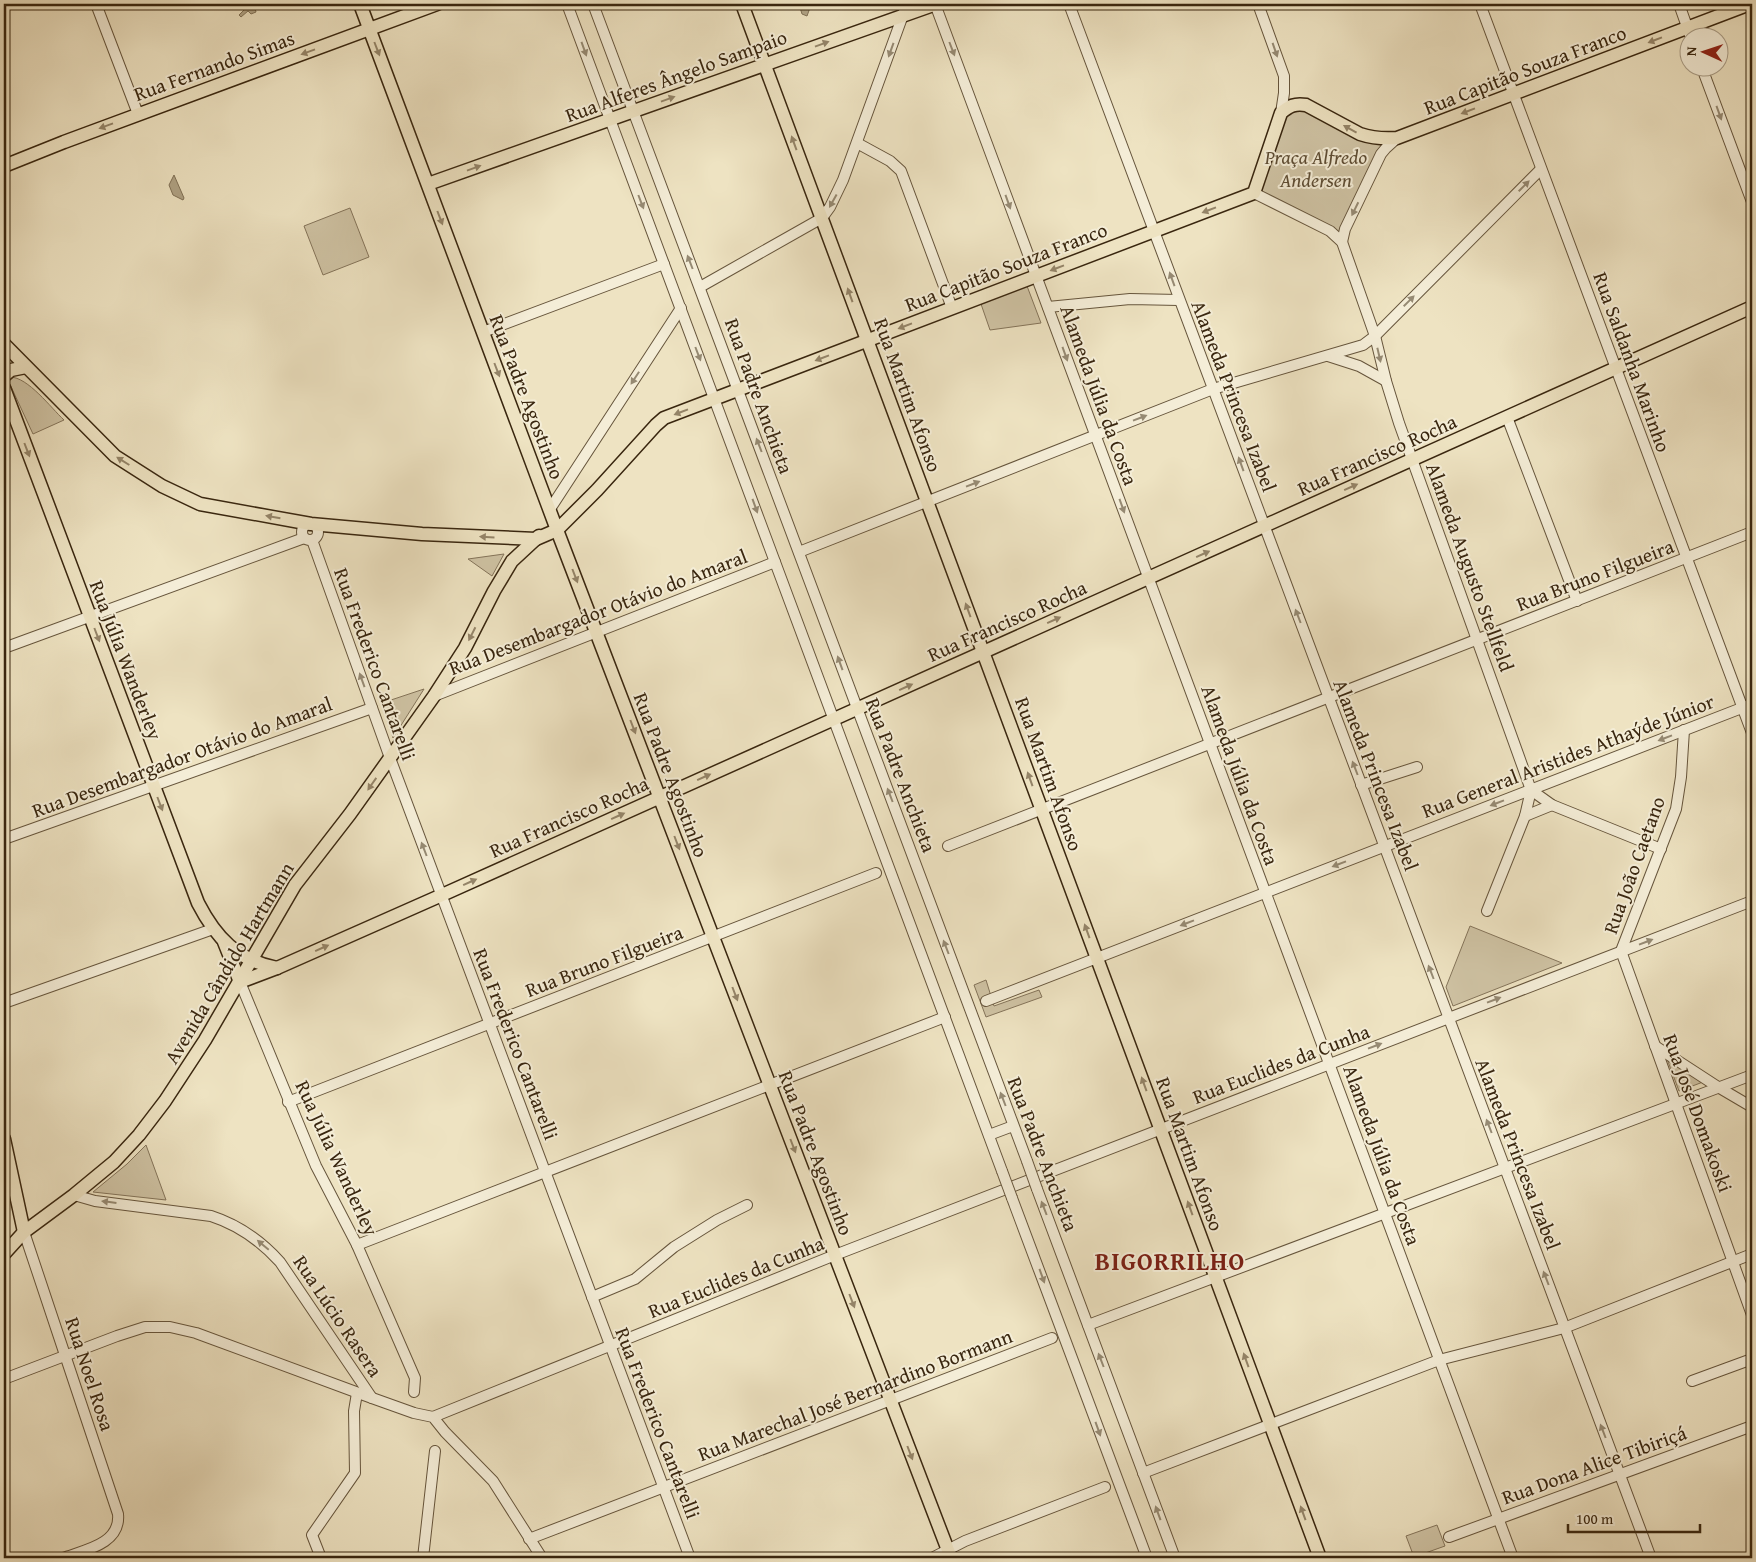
<svg xmlns="http://www.w3.org/2000/svg" width="1756" height="1562" font-family="'Gentium Book Plus',serif">
  <rect width="100%" height="100%" fill="#eee3c2"/>
  <filter id="stains"><feTurbulence type="fractalNoise" baseFrequency=".004" numOctaves="4"/><feColorMatrix values="0 0 0 0 .2 0 0 0 0 .09 0 0 0 0 .02 0 0 0 .5 -.17"/></filter>
  <radialGradient id="worn" r=".72"><stop offset=".6" stop-color="#630" stop-opacity="0"/><stop offset="1" stop-color="#630" stop-opacity=".3"/></radialGradient>
  <g fill="#cfc3a4" stroke="#84745a">
    <path d="M1294,105L1391,143L1342,242L1254,193L1281,113Z"/>
    <path d="M350,208L369,257L323,275L304,226Z"/>
    <path d="M1027,286L1041,323L990,330L981,304Z"/>
    <path d="M10,377C28,377 51,408 64,420L33,434L7,378Z"/>
    <path d="M504,554L492,576L468,559Z"/>
    <path d="M424,689L393,738L382,703Z"/>
    <path d="M1470,926L1480,930L1562,963L1453,1006L1446,987Z"/>
    <path d="M986,980L994,1006L1039,990L1042,997L986,1017L974,985Z"/>
    <path d="M1667,1059L1703,1082L1679,1091Z"/>
    <path d="M146,1145L166,1200L93,1192L127,1164Z"/>
    <path d="M1437,1525L1445,1546L1414,1557L1406,1536Z"/>
  </g>
  <g fill="#b0a385" stroke="#807156">
    <path d="M250,4L255,8L256,12L251,14L248,11L241,17L239,15Z"/>
    <path d="M799,4L811,5L807,16L802,14Z"/>
    <path d="M174,175L184,198L183,200L173,195L169,185Z"/>
  </g>
  <g fill="none" stroke-linecap="round" stroke-linejoin="round">
    <defs>
      <g id="minor">
        <path d="M96,4L138,114"/>
        <path d="M567,4L1002,1171"/>
        <path d="M593,4L1027,1161"/>
        <path d="M935,4L1513,1558"/>
        <path d="M1069,4L1651,1558"/>
        <path d="M1258,4L1284,76V93L1281,113"/>
        <path d="M1480,4L1752,733"/>
        <path d="M1679,4L1691,38"/>
        <path d="M1702,68L1752,202"/>
        <path d="M857,143L890,161L901,171L952,308"/>
        <path d="M1254,193L1330,231L1342,242L1375,336L1386,381L1399,423L1531,790"/>
        <path d="M1342,242L1345,229L1381,154L1386,148L1397,138"/>
        <path d="M700,287L822,218L830,207L843,180L907,4"/>
        <path d="M1048,307L1130,299L1179,300"/>
        <path d="M483,332L664,264"/>
        <path d="M1328,356L1359,366L1386,381"/>
        <path d="M1507,417L1577,601"/>
        <path d="M550,509L681,308"/>
        <circle cx="310" cy="532" r="8"/>
        <path d="M312,540L390,758L690,1558"/>
        <path d="M799,552L1213,389L1363,345L1375,336L1541,169"/>
        <path d="M4,648L304,538"/>
        <path d="M434,696L775,562"/>
        <path d="M1684,730L1681,777L1676,809L1621,951L1752,1315"/>
        <path d="M1361,785L1417,767"/>
        <path d="M1531,790L1552,805L1661,849"/>
        <path d="M1525,816L1552,805"/>
        <path d="M4,839L372,708"/>
        <path d="M948,846L1752,532"/>
        <path d="M1487,911L1525,816L1531,790"/>
        <path d="M240,982L316,1166L357,1245L415,1378L414,1392"/>
        <path d="M986,1001L1752,704"/>
        <path d="M4,1003L213,929"/>
        <path d="M1655,1046L1718,1087L1752,1107"/>
        <path d="M288,1102L876,873"/>
        <path d="M989,1135L1013,1126"/>
        <path d="M1037,1189L1175,1558"/>
        <path d="M74,1195L95,1201L211,1216C239,1225 261,1241 280,1262L372,1398"/>
        <path d="M1012,1198L1147,1558"/>
        <path d="M24,1232L118,1514C121,1544 85,1550 63,1558"/>
        <path d="M357,1245L945,1017"/>
        <path d="M592,1297L635,1279L674,1247L717,1220L747,1205"/>
        <path d="M1088,1325L1752,1075"/>
        <path d="M4,1379L117,1336L145,1327H170L196,1333L372,1398L414,1413L433,1417L445,1432L493,1481L542,1558"/>
        <path d="M1692,1381L1752,1359"/>
        <path d="M433,1417L835,1255L1752,901"/>
        <path d="M1143,1473L1439,1360L1564,1328L1752,1254"/>
        <path d="M1449,1537L1752,1426"/>
        <path d="M529,1539L1052,1338"/>
        <path d="M321,1558L312,1535L355,1473L354,1411L357,1393"/>
        <path d="M423,1558L435,1451"/>
        <path d="M932,1558L965,1541L1105,1487"/>
      </g>
      <g id="major">
        <path d="M360,4L557,530L951,1558"/>
        <path d="M742,4L1320,1558"/>
        <path d="M4,166L64,142L437,4"/>
        <path d="M428,184L936,4"/>
        <path d="M4,344L115,456L162,486L200,504L311,524L422,534L536,539L557,530L597,490L656,425L664,418L1254,193L1281,113C1289,106 1295,103 1306,105L1360,134C1372,138 1384,139 1397,138L1750,4"/>
        <path d="M4,376L11,370L26,367"/>
        <path d="M4,388L198,903C216,938 237,960 277,968"/>
        <path d="M224,942L240,982"/>
        <path d="M240,982L277,968L442,895L1752,307"/>
        <path d="M4,1139L24,1232"/>
        <path d="M4,1254L24,1232L74,1195L114,1162L139,1135L165,1101L205,1040L295,885L350,814L434,696L465,648L494,591L512,561L539,536"/>
      </g>
    </defs>
    <use href="#minor" stroke="#66553c" stroke-width="12"/>
    <use href="#major" stroke="#39260f" stroke-width="15"/>
    <use href="#minor" stroke="#f4edd7" stroke-width="10"/>
    <use href="#major" stroke="#eee3c2" stroke-width="12"/>
    <defs>
      <g id="minor-bridge">
        <path d="M1027,1161L1037,1189"/>
        <path d="M1002,1171L1012,1198"/>
      </g>
    </defs>
    <use href="#minor-bridge" stroke="#66553c" stroke-width="12" stroke-linecap="butt"/>
    <use href="#minor-bridge" stroke="#f4edd7" stroke-width="10"/>
  </g>
  <defs><path id="oneway-solid" d="M-6-.8H1V-3.2L6.5 0L1 3.2V.8H-6Z" transform="scale(1.25)"/></defs>
  <g fill="#948468">
    <use href="#oneway-solid" transform="translate(1655 40) rotate(159)"/>
    <use href="#oneway-solid" transform="translate(822 44) rotate(-20)"/>
    <use href="#oneway-solid" transform="translate(377 49) rotate(69)"/>
    <use href="#oneway-solid" transform="translate(308 52) rotate(160)"/>
    <use href="#oneway-solid" transform="translate(668 99) rotate(-20)"/>
    <use href="#oneway-solid" transform="translate(1468 111) rotate(159)"/>
    <use href="#oneway-solid" transform="translate(106 126) rotate(160)"/>
    <use href="#oneway-solid" transform="translate(1350 129) rotate(-151)"/>
    <use href="#oneway-solid" transform="translate(794 143) rotate(-110)"/>
    <use href="#oneway-solid" transform="translate(474 168) rotate(-20)"/>
    <use href="#oneway-solid" transform="translate(1209 210) rotate(159)"/>
    <use href="#oneway-solid" transform="translate(440 218) rotate(69)"/>
    <use href="#oneway-solid" transform="translate(1057 268) rotate(159)"/>
    <use href="#oneway-solid" transform="translate(850 295) rotate(-110)"/>
    <use href="#oneway-solid" transform="translate(905 326) rotate(159)"/>
    <use href="#oneway-solid" transform="translate(822 358) rotate(159)"/>
    <use href="#oneway-solid" transform="translate(497 370) rotate(69)"/>
    <use href="#oneway-solid" transform="translate(681 412) rotate(159)"/>
    <use href="#oneway-solid" transform="translate(27 450) rotate(69)"/>
    <use href="#oneway-solid" transform="translate(123 461) rotate(-148)"/>
    <use href="#oneway-solid" transform="translate(1351 487) rotate(-24)"/>
    <use href="#oneway-solid" transform="translate(273 517) rotate(-170)"/>
    <use href="#oneway-solid" transform="translate(487 537) rotate(-177)"/>
    <use href="#oneway-solid" transform="translate(1203 554) rotate(-24)"/>
    <use href="#oneway-solid" transform="translate(575 576) rotate(69)"/>
    <use href="#oneway-solid" transform="translate(968 610) rotate(-110)"/>
    <use href="#oneway-solid" transform="translate(1054 620) rotate(-24)"/>
    <use href="#oneway-solid" transform="translate(472 634) rotate(117)"/>
    <use href="#oneway-solid" transform="translate(97 635) rotate(69)"/>
    <use href="#oneway-solid" transform="translate(906 687) rotate(-24)"/>
    <use href="#oneway-solid" transform="translate(633 727) rotate(69)"/>
    <use href="#oneway-solid" transform="translate(704 777) rotate(-24)"/>
    <use href="#oneway-solid" transform="translate(1030 779) rotate(-110)"/>
    <use href="#oneway-solid" transform="translate(372 784) rotate(125)"/>
    <use href="#oneway-solid" transform="translate(160 804) rotate(69)"/>
    <use href="#oneway-solid" transform="translate(618 816) rotate(-24)"/>
    <use href="#oneway-solid" transform="translate(677 843) rotate(69)"/>
    <use href="#oneway-solid" transform="translate(470 882) rotate(-24)"/>
    <use href="#oneway-solid" transform="translate(1087 931) rotate(-110)"/>
    <use href="#oneway-solid" transform="translate(322 948) rotate(-24)"/>
    <use href="#oneway-solid" transform="translate(735 994) rotate(69)"/>
    <use href="#oneway-solid" transform="translate(1144 1084) rotate(-110)"/>
    <use href="#oneway-solid" transform="translate(793 1146) rotate(69)"/>
    <use href="#oneway-solid" transform="translate(1190 1208) rotate(-110)"/>
    <use href="#oneway-solid" transform="translate(852 1301) rotate(69)"/>
    <use href="#oneway-solid" transform="translate(1246 1360) rotate(-110)"/>
    <use href="#oneway-solid" transform="translate(910 1453) rotate(69)"/>
    <use href="#oneway-solid" transform="translate(1303 1513) rotate(-110)"/>
  </g>
  <g fill="#968a73">
    <use href="#oneway-solid" transform="translate(584 49) rotate(70)"/>
    <use href="#oneway-solid" transform="translate(952 49) rotate(69)"/>
    <use href="#oneway-solid" transform="translate(891 50) rotate(110)"/>
    <use href="#oneway-solid" transform="translate(1275 50) rotate(71)"/>
    <use href="#oneway-solid" transform="translate(1719 113) rotate(70)"/>
    <use href="#oneway-solid" transform="translate(1524 186) rotate(-45)"/>
    <use href="#oneway-solid" transform="translate(833 201) rotate(119)"/>
    <use href="#oneway-solid" transform="translate(641 202) rotate(69)"/>
    <use href="#oneway-solid" transform="translate(1008 202) rotate(70)"/>
    <use href="#oneway-solid" transform="translate(1355 209) rotate(116)"/>
    <use href="#oneway-solid" transform="translate(690 262) rotate(-111)"/>
    <use href="#oneway-solid" transform="translate(1172 279) rotate(-110)"/>
    <use href="#oneway-solid" transform="translate(1409 301) rotate(-45)"/>
    <use href="#oneway-solid" transform="translate(698 354) rotate(69)"/>
    <use href="#oneway-solid" transform="translate(1065 354) rotate(70)"/>
    <use href="#oneway-solid" transform="translate(1379 355) rotate(77)"/>
    <use href="#oneway-solid" transform="translate(635 378) rotate(123)"/>
    <use href="#oneway-solid" transform="translate(1140 418) rotate(-21)"/>
    <use href="#oneway-solid" transform="translate(759 445) rotate(-111)"/>
    <use href="#oneway-solid" transform="translate(1241 464) rotate(-110)"/>
    <use href="#oneway-solid" transform="translate(973 484) rotate(-21)"/>
    <use href="#oneway-solid" transform="translate(755 506) rotate(70)"/>
    <use href="#oneway-solid" transform="translate(1122 506) rotate(70)"/>
    <use href="#oneway-solid" transform="translate(1298 616) rotate(-111)"/>
    <use href="#oneway-solid" transform="translate(840 663) rotate(-110)"/>
    <use href="#oneway-solid" transform="translate(362 680) rotate(-110)"/>
    <use href="#oneway-solid" transform="translate(1665 738) rotate(159)"/>
    <use href="#oneway-solid" transform="translate(1355 768) rotate(-111)"/>
    <use href="#oneway-solid" transform="translate(890 795) rotate(-111)"/>
    <use href="#oneway-solid" transform="translate(1497 803) rotate(159)"/>
    <use href="#oneway-solid" transform="translate(424 849) rotate(-111)"/>
    <use href="#oneway-solid" transform="translate(1339 864) rotate(159)"/>
    <use href="#oneway-solid" transform="translate(1187 923) rotate(159)"/>
    <use href="#oneway-solid" transform="translate(1646 942) rotate(-21)"/>
    <use href="#oneway-solid" transform="translate(946 947) rotate(-111)"/>
    <use href="#oneway-solid" transform="translate(1431 972) rotate(-111)"/>
    <use href="#oneway-solid" transform="translate(1494 1000) rotate(-21)"/>
    <use href="#oneway-solid" transform="translate(1375 1046) rotate(-21)"/>
    <use href="#oneway-solid" transform="translate(1003 1099) rotate(-111)"/>
    <use href="#oneway-solid" transform="translate(1489 1126) rotate(-111)"/>
    <use href="#oneway-solid" transform="translate(109 1202) rotate(-173)"/>
    <use href="#oneway-solid" transform="translate(1044 1208) rotate(-111)"/>
    <use href="#oneway-solid" transform="translate(263 1245) rotate(-140)"/>
    <use href="#oneway-solid" transform="translate(1042 1276) rotate(70)"/>
    <use href="#oneway-solid" transform="translate(1546 1278) rotate(-111)"/>
    <use href="#oneway-solid" transform="translate(1101 1360) rotate(-111)"/>
    <use href="#oneway-solid" transform="translate(1098 1429) rotate(70)"/>
    <use href="#oneway-solid" transform="translate(1603 1431) rotate(-111)"/>
    <use href="#oneway-solid" transform="translate(1158 1513) rotate(-110)"/>
  </g>
  <g text-anchor="middle" stroke-width="4" stroke-linejoin="round" paint-order="stroke">
    <g font-size="20" fill="#39260f" stroke="#f4edd7">
      <text transform="translate(214 66) rotate(-20)" y="7">Rua Fernando Simas</text>
      <text transform="translate(1525 70) rotate(-21)" y="7">Rua Capitão Souza Franco</text>
      <text transform="translate(676 76) rotate(-20)" y="7">Rua Alferes Ângelo Sampaio</text>
      <text transform="translate(1006 267) rotate(-21)" y="7">Rua Capitão Souza Franco</text>
      <text transform="translate(1632 362) rotate(70)" y="7">Rua Saldanha Marinho</text>
      <text transform="translate(908 395) rotate(70)" y="7">Rua Martim Afonso</text>
      <text transform="translate(1099 395) rotate(70)" y="7">Alameda Júlia da Costa</text>
      <text transform="translate(759 396) rotate(70)" y="7">Rua Padre Anchieta</text>
      <text transform="translate(1234 396) rotate(69)" y="7">Alameda Princesa Izabel</text>
      <text transform="translate(527 397) rotate(69)" y="7">Rua Padre Agostinho</text>
      <text transform="translate(1377 455) rotate(-24)" y="7">Rua Francisco Rocha</text>
      <text transform="translate(1470 567) rotate(70)" y="7">Alameda Augusto Stellfeld</text>
      <text transform="translate(1595 575) rotate(-21)" y="7">Rua Bruno Filgueira</text>
      <text transform="translate(598 612) rotate(-21)" y="7">Rua Desembargador Otávio do Amaral</text>
      <text transform="translate(1007 621) rotate(-24)" y="7">Rua Francisco Rocha</text>
      <text transform="translate(126 660) rotate(69)" y="7">Rua Júlia Wanderley</text>
      <text transform="translate(375 664) rotate(70)" y="7">Rua Frederico Cantarelli</text>
      <text transform="translate(1568 756) rotate(-21)" y="7">Rua General Aristides Athaýde Júnior</text>
      <text transform="translate(182 757) rotate(-20)" y="7">Rua Desembargador Otávio do Amaral</text>
      <text transform="translate(1049 774) rotate(70)" y="7">Rua Martim Afonso</text>
      <text transform="translate(671 775) rotate(69)" y="7">Rua Padre Agostinho</text>
      <text transform="translate(901 775) rotate(69)" y="7">Rua Padre Anchieta</text>
      <text transform="translate(1240 775) rotate(70)" y="7">Alameda Júlia da Costa</text>
      <text transform="translate(1376 775) rotate(69)" y="7">Alameda Princesa Izabel</text>
      <text transform="translate(569 817) rotate(-24)" y="7">Rua Francisco Rocha</text>
      <text transform="translate(1634 865) rotate(-70)" y="7">Rua João Caetano</text>
      <text transform="translate(604 961) rotate(-21)" y="7">Rua Bruno Filgueira</text>
      <text transform="translate(229 963) rotate(-59)" y="7">Avenida Cândido Hartmann</text>
      <text transform="translate(516 1044) rotate(69)" y="7">Rua Frederico Cantarelli</text>
      <text transform="translate(1281 1064) rotate(-21)" y="7">Rua Euclides da Cunha</text>
      <text transform="translate(1698 1113) rotate(70)" y="7">Rua José Domakoski</text>
      <text transform="translate(816 1153) rotate(69)" y="7">Rua Padre Agostinho</text>
      <text transform="translate(1043 1154) rotate(69)" y="7">Rua Padre Anchieta</text>
      <text transform="translate(1190 1154) rotate(70)" y="7">Rua Martim Afonso</text>
      <text transform="translate(1518 1154) rotate(69)" y="7">Alameda Princesa Izabel</text>
      <text transform="translate(1382 1155) rotate(70)" y="7">Alameda Júlia da Costa</text>
      <text transform="translate(337 1158) rotate(65)" y="7">Rua Júlia Wanderley</text>
      <text transform="translate(736 1277) rotate(-22)" y="7">Rua Euclides da Cunha</text>
      <text transform="translate(338 1316) rotate(56)" y="7">Rua Lúcio Rasera</text>
      <text transform="translate(90 1374) rotate(72)" y="7">Rua Noel Rosa</text>
      <text transform="translate(855 1395) rotate(-21)" y="7">Rua Marechal José Bernardino Bormann</text>
      <text transform="translate(658 1423) rotate(69)" y="7">Rua Frederico Cantarelli</text>
      <text transform="translate(1594 1465) rotate(-20)" y="7">Rua Dona Alice Tibiriçá</text>
    </g>
    <g font-size="20" font-style="italic" fill="#5e4d34" stroke="#f4edd7">
      <text x="1316" y="164">Praça Alfredo<tspan x="1316" dy="23">Andersen</tspan></text>
    </g>
    <g font-size="25" font-weight="bold" letter-spacing="1" fill="#7a1f14" stroke="#f4edd7">
      <text x="1170" y="1270">BIGORRILHO</text>
    </g>
  </g>
  <rect width="1756" height="1562" fill="none" stroke="#eee3c2" stroke-width="20"/>
  <rect x="5" y="5" width="1746" height="1552" fill="none" stroke="#39260f" stroke-width="2.5"/>
  <rect x="10" y="10" width="1736" height="1542" fill="none" stroke="#39260f"/>
  <g transform="translate(1704 52) rotate(273)"><circle r="24" fill="#f4edd7" stroke="#a99d87"/>
  <path d="M0-4L9 19L0 12L-9 19Z" fill="#8f2418"/>
  <text y="-8" font-size="14" font-weight="bold" text-anchor="middle" fill="#39260f">N</text>
  </g>
  <path d="M1568 1524v8h132v-8" fill="none" stroke="#39260f" stroke-width="2.5"/>
  <text x="1576" y="1524" font-size="15" fill="#39260f" stroke="#f4edd7" stroke-width="4" paint-order="stroke">100 m</text>
  <rect width="100%" height="100%" filter="url(#stains)"/>
  <rect width="100%" height="100%" fill="url(#worn)"/>
</svg>
